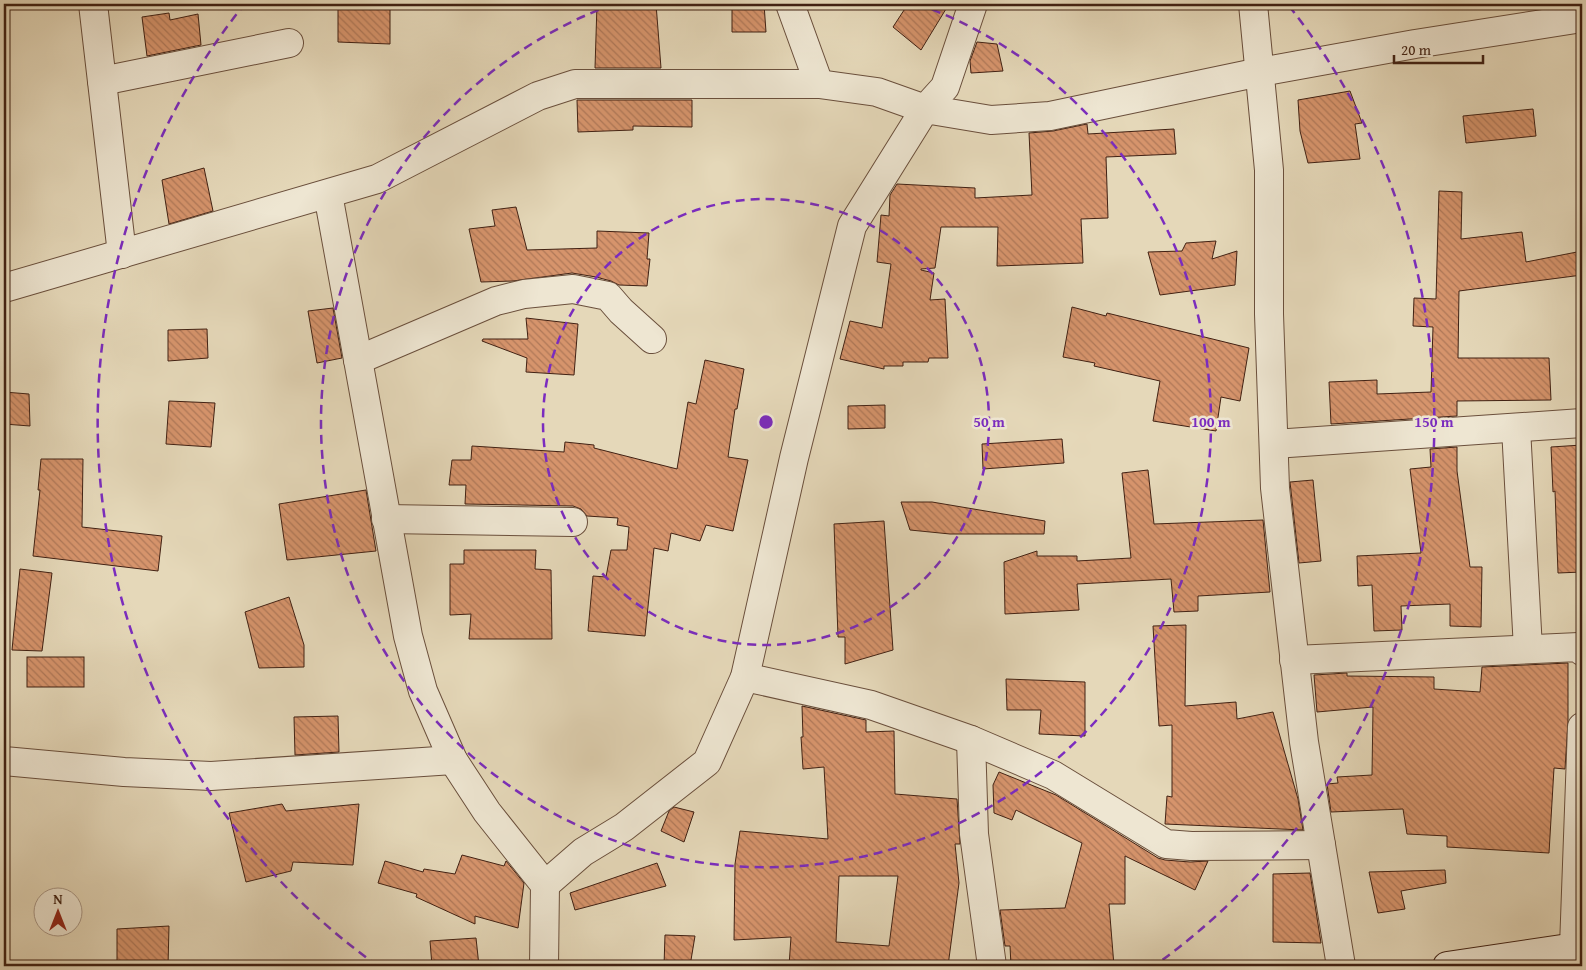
<svg xmlns="http://www.w3.org/2000/svg" width="1586" height="970" font-family="'Gentium Book Plus',serif">
  <defs>
    <pattern id="building-back-hatch" width="6" height="6" patternUnits="userSpaceOnUse" patternTransform="scale(1.25)"><rect width="6" height="6" fill="#d6946c"/><path d="M-1 5l2 2M0 0l6 6M5-1l2 2" fill="none" stroke="#af7858"/></pattern>
  </defs>
  <rect width="100%" height="100%" fill="#e5d8b9"/>
  <filter id="stains"><feTurbulence type="fractalNoise" baseFrequency=".004" numOctaves="4"/><feColorMatrix values="0 0 0 0 .2 0 0 0 0 .09 0 0 0 0 .02 0 0 0 .5 -.17"/></filter>
  <radialGradient id="worn" r=".72"><stop offset=".6" stop-color="#630" stop-opacity="0"/><stop offset="1" stop-color="#630" stop-opacity=".3"/></radialGradient>
  <g fill="url(#building-back-hatch)" stroke="#412113" fill-rule="evenodd">
    <path d="M597,4H656L661,68H595Z"/>
    <path d="M732,4H764L766,32H732Z"/>
    <path d="M908,4H949L921,50L893,27Z"/>
    <path d="M338,5L390,7V44L338,42Z"/>
    <path d="M169,13L170,20L198,14L201,45L147,56L142,17Z"/>
    <path d="M977,42L997,44L1003,71L971,73L970,61Z"/>
    <path d="M1350,91L1362,123L1355,124L1360,159L1308,163L1300,131L1298,100Z"/>
    <path d="M577,100H692V127L633,126V130L578,132Z"/>
    <path d="M1533,109L1536,136L1466,143L1463,116Z"/>
    <path d="M1087,124L1088,134L1174,129L1176,154L1106,157L1108,218L1081,219L1083,263L997,266L998,227H941L935,268L921,269V270L934,273L930,300L945,299L948,358H929L928,362H903V366H884V369L840,359L850,321L882,328L891,264L877,262L881,215L889,216L890,195L897,184L975,188V198L1032,195L1029,133L1053,131Z"/>
    <path d="M204,168L213,211L169,224L162,180Z"/>
    <path d="M1439,191L1462,192L1461,239L1522,232L1526,262L1582,251V275L1459,291L1458,358H1549L1551,400L1457,401V416L1331,424L1329,382L1377,380V394L1431,392L1433,327L1413,326L1414,298L1436,299Z"/>
    <path d="M516,207L527,250L597,248V231L649,233L647,259H650L647,286L619,285L611,281L596,277L572,273L513,281L481,282L469,229L495,226L492,210Z"/>
    <path d="M1216,241L1212,259L1237,251L1235,285L1160,295L1148,252L1182,251L1186,243Z"/>
    <path d="M1072,307L1106,316L1107,313L1249,348L1240,401L1221,397L1216,431L1153,421L1160,381L1094,366L1095,363L1063,357Z"/>
    <path d="M333,308L342,358L317,363L308,311Z"/>
    <path d="M526,318L578,324L574,375L526,372L527,358L482,341L483,339H528Z"/>
    <path d="M207,329L208,358L168,361V330Z"/>
    <path d="M705,360L744,369L737,409H735L728,457L748,460L733,531L706,525L700,541L671,533L668,551L654,548L645,636L588,631L593,576L606,577L611,550H627L629,527L617,525L618,518L587,516L581,509L573,506L465,504L466,485H449L452,460H471L472,446L564,452L565,442L594,445V448L677,469L688,402L696,404Z"/>
    <path d="M4,392L29,394L30,426L4,424Z"/>
    <path d="M169,401L215,403L211,447L166,444Z"/>
    <path d="M885,405V428L848,429V406Z"/>
    <path d="M1062,439L1064,463L983,469L982,444Z"/>
    <path d="M1582,445V572L1558,573L1555,491L1553,492L1551,447Z"/>
    <path d="M1457,447V471L1470,567H1482L1481,627L1450,626V604L1401,606L1402,630L1374,631L1372,585L1358,586L1357,556L1421,553L1410,469L1431,467L1430,449Z"/>
    <path d="M41,459H83L82,527L162,536L158,571L33,556L40,490H38Z"/>
    <path d="M1148,470L1154,524L1263,520L1270,592L1198,596V611L1174,612L1171,579L1077,584L1079,610L1005,614L1004,562L1037,551V556H1077V561L1131,558L1122,473Z"/>
    <path d="M1313,480L1321,561L1299,563L1290,482Z"/>
    <path d="M366,490L376,551L287,560L279,504Z"/>
    <path d="M901,502H932L1045,521L1044,534H950L910,530Z"/>
    <path d="M884,521L893,650L845,664V637H838L834,524Z"/>
    <path d="M464,550H536L535,569L551,570L552,639H469L471,614L450,615V564H464Z"/>
    <path d="M20,569L52,573L42,651L12,650Z"/>
    <path d="M289,597L304,645V667L259,668L245,612Z"/>
    <path d="M1186,625L1185,706L1236,702L1237,719L1273,712L1298,799L1303,830L1165,824L1167,796L1172,797V725L1159,726L1153,626Z"/>
    <rect x="27" y="657" width="57" height="30"/>
    <path d="M1568,663V722L1565,769L1554,768L1549,853L1447,847V836L1407,834L1403,809L1331,812L1327,784L1338,783L1337,777L1372,775L1373,707L1317,712L1314,675L1347,673V676L1434,677V689L1480,692L1482,667Z"/>
    <path d="M1006,679L1085,682V736L1039,734L1041,710H1007Z"/>
    <path d="M802,706L866,720V732L894,731L895,794L957,799L960,844H955L959,883L948,966H789L791,937L734,940L735,864L740,831L828,839L824,767L803,769L801,737H803ZM839,876H898L889,946L836,942Z"/>
    <path d="M338,716L339,752L295,755L294,717Z"/>
    <path d="M999,772L1056,795L1158,858L1165,860L1190,862L1208,861L1195,890L1125,856V904H1109L1114,966H1011L1010,946H1005L1000,910L1065,908L1082,843L1016,810L1012,820L994,813L993,785Z"/>
    <path d="M282,804L286,811L359,804L353,865L293,862L291,871L246,882L229,813Z"/>
    <path d="M674,807L694,812L684,842L661,831L669,811Z"/>
    <path d="M462,855L504,866L506,861L524,883L518,928L475,916V924L416,897L417,894L378,883L385,861L423,872L424,869L455,874Z"/>
    <path d="M657,863L666,886L575,910L570,893Z"/>
    <path d="M1445,870L1446,883L1401,891L1405,909L1378,913L1369,872Z"/>
    <path d="M1310,873L1321,943L1273,942V874Z"/>
    <path d="M169,926L168,966H117V929Z"/>
    <path d="M665,935L695,936L690,966H664Z"/>
    <path d="M476,938L479,966H432L430,941Z"/>
  </g>
  <g fill="none" stroke-linecap="round" stroke-linejoin="round">
    <defs>
      <g id="street">
        <path d="M93,4L122,254"/>
        <path d="M790,4L819,84"/>
        <path d="M1253,4L1269,170V314L1275,488L1304,742L1341,966"/>
        <path d="M102,81L289,43"/>
        <path d="M328,194L408,636L423,691L453,760L487,812L545,885L544,966"/>
        <path d="M4,288L377,179L538,96L575,84H819L877,92L925,109L945,87L973,4"/>
        <path d="M358,360L496,301L524,294L573,289L608,296L621,311L652,339"/>
        <path d="M1516,428L1528,649"/>
        <path d="M1274,444L1582,423"/>
        <path d="M386,519L573,522"/>
        <path d="M1294,660L1579,647L1582,651"/>
        <path d="M745,677L871,705L971,740L1053,775L1166,844L1191,846L1321,845"/>
        <path d="M971,740L974,834L992,966"/>
        <path d="M4,761L124,772L211,776L453,760"/>
        <path d="M545,885L583,852L624,827L707,762L745,677L794,458L852,226L925,109L991,120L1050,116L1260,72L1415,44L1582,18"/>
        <path d="M1574,947L1582,727"/>
      </g>
      <path id="secondary" d="M1447,966L1582,946"/>
    </defs>
    <use href="#street" stroke="#6a4f3c" stroke-width="30"/>
    <use href="#secondary" stroke="#412113" stroke-width="30"/>
    <use href="#street" stroke="#eee6d2" stroke-width="28"/>
    <use href="#secondary" stroke="#eee6d2" stroke-width="28"/>
  </g>
  <g fill="none" stroke="#7b2cbf" stroke-width="2.5" stroke-dasharray="9 6">
    <circle cx="766" cy="422" r="223"/>
    <path d="M918 4A445 445 0 1 1 614 4"/>
    <path d="M378 966A668 668 0 0 1 243 6M1289 6A668 668 0 0 1 1154 966"/>
  </g>
  <circle cx="766" cy="422" r="8" fill="#7b2cbf" stroke="#eee6d2" stroke-width="2.5"/>
  <g font-size="15" text-anchor="middle" font-weight="bold" fill="#7b2cbf" stroke="#eee6d2" stroke-width="5" stroke-linejoin="round" paint-order="stroke">
    <text x="989" y="427">50 m</text>
    <text x="1211" y="427">100 m</text>
    <text x="1434" y="427">150 m</text>
  </g>
  <rect width="1586" height="970" fill="none" stroke="#e5d8b9" stroke-width="20"/>
  <rect x="5" y="5" width="1576" height="960" fill="none" stroke="#412113" stroke-width="2.5"/>
  <rect x="10" y="10" width="1566" height="950" fill="none" stroke="#412113"/>
  <g transform="translate(58 912)"><circle r="24" fill="#eee6d2" stroke="#a99786"/>
  <path d="M0-4L9 19L0 12L-9 19Z" fill="#8f2418"/>
  <text y="-8" font-size="14" font-weight="bold" text-anchor="middle" fill="#412113">N</text>
  </g>
  <path d="M1394 55v8h89v-8" fill="none" stroke="#412113" stroke-width="2.5"/>
  <text x="1401" y="55" font-size="15" fill="#412113" stroke="#eee6d2" stroke-width="4" paint-order="stroke">20 m</text>
  <rect width="100%" height="100%" filter="url(#stains)"/>
  <rect width="100%" height="100%" fill="url(#worn)"/>
</svg>
